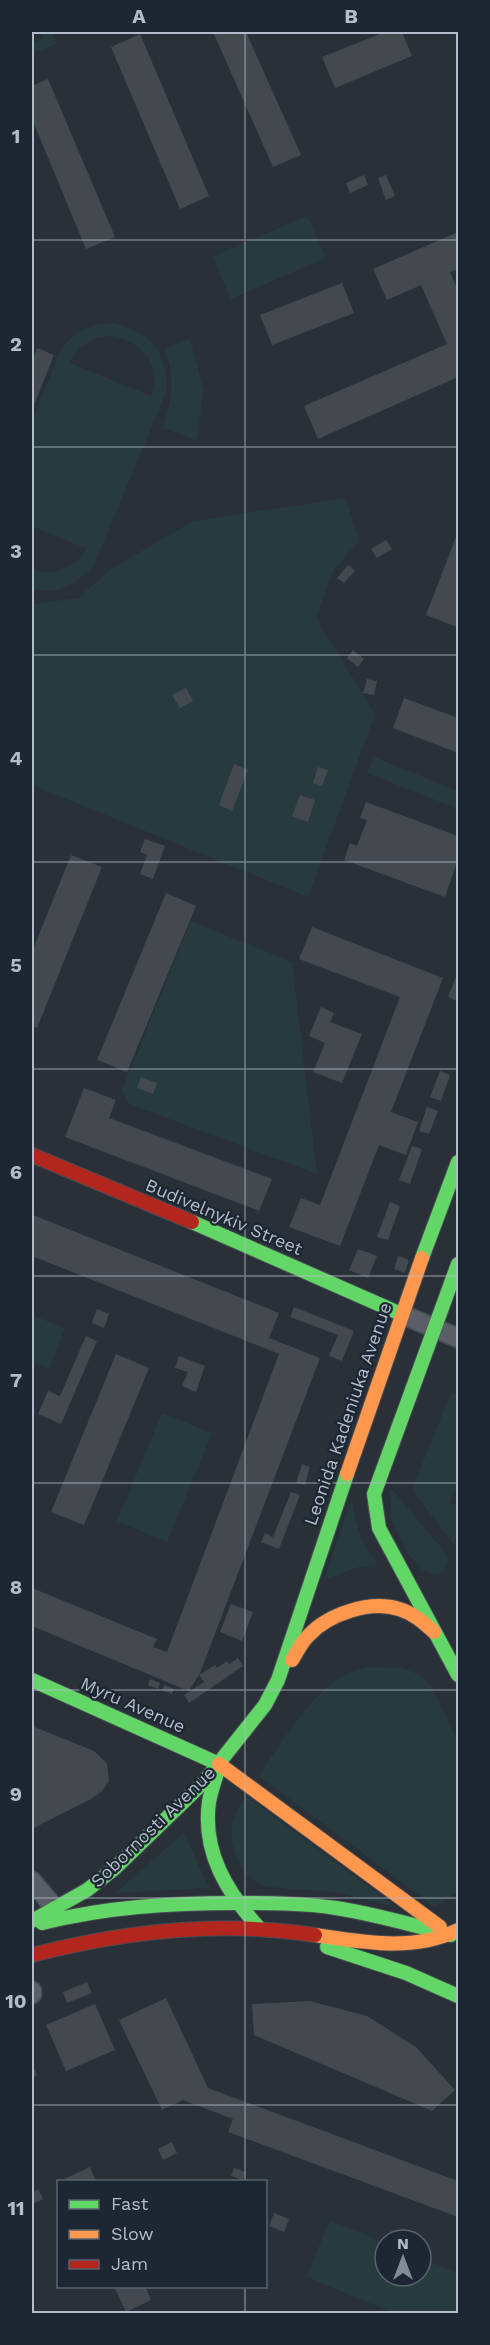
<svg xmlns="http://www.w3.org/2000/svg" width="490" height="2345" font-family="'Work Sans',sans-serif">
  <rect width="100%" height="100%" fill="#2a3038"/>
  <g fill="#273a3e" fill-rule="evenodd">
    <path d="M41,32H52L57,44L32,53V43L44,38Z"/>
    <path d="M307,216L326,258L231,299L212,257Z"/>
    <path d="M113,323C151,332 166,350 167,390L94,565C76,585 59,595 32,589V569C54,578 74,568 87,549L32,526V459L36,446L32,456V421L62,347L76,333L94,325ZM113,336C142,342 164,366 151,396L70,363C78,344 94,337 113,336Z"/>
    <path d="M190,339L204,392L196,440L163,428C171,398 177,379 164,349Z"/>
    <path d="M346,498L359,541L333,571L316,618L375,714L308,897L32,785V604L78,598L111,569L193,521Z"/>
    <path d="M374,757L458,791V809L367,773Z"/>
    <path d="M191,921L292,962L317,1174L129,1104L122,1090Z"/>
    <path d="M32,1315L65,1328L49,1369L32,1362Z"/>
    <path d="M451,1393L458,1395V1482L450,1503L458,1506V1527L454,1545L412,1489Z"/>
    <path d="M162,1413L212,1433L167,1542L117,1521Z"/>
    <path d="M390,1487L449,1557L444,1572L438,1575L423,1570L409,1555L391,1520Z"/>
    <path d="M352,1499C355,1526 362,1544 378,1565L359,1567L324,1580Z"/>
    <path d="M367,1667L403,1668L420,1675L431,1686L458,1742V1892L435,1907L259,1776C278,1746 308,1700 336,1680C346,1673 356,1670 367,1667Z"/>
    <path d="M246,1796L396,1907L334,1892L268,1887C243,1880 229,1852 232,1826C233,1816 240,1805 246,1796Z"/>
    <path d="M184,1833L209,1888L115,1893Z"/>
    <path d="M330,2220L385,2243V2276H421V2258L458,2273V2313H394L306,2277Z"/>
  </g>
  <g fill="#444950">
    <path d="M213,32H246L301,155L273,167Z"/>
    <path d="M385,32H402L412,56L335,88L322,57Z"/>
    <path d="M140,34L209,196L180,209L111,47Z"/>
    <path d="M48,79L115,237L86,249L32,119V86Z"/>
    <path d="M364,175L368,185L350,193L346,183Z"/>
    <path d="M386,175L395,196L386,200L378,178Z"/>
    <path d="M458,232V269L450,272L458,291V377L318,439L304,406L447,344L421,285L387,300L373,269Z"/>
    <path d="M342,283L354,313L272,345L260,315Z"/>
    <path d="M37,348L54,355L32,410V361Z"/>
    <path d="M456,537L458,538L457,627L426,615Z"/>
    <path d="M386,540L392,549L377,558L371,549Z"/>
    <path d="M348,565L355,571L344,583L337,578Z"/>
    <path d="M353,650L364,659L358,667L347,658Z"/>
    <path d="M367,679L377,681L374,695L363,693Z"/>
    <path d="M186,688L193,701L180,708L172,695Z"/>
    <path d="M404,698L458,718V753L393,728Z"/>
    <path d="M234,764L248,770L232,811L219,805Z"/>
    <path d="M318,767L328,770L322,786L313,783Z"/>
    <path d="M300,795L315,800L308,822L292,816Z"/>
    <path d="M366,802L458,836V859L445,897L344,860L350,843L357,846L367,820L360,818Z"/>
    <path d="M145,839L165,846L153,879L140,874L147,855L140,852Z"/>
    <path d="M71,855L102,867L37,1028L32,1026V952Z"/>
    <path d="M166,893L196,906L127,1072L97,1060Z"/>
    <path d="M312,927L443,978L391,1112L418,1122L406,1155L379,1145L340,1246L289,1227L301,1198L320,1205L400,997L299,959Z"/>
    <path d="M458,972V1001L448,997Z"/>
    <path d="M321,1007L334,1013L330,1022L362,1034L342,1083L313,1072L325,1043L309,1036Z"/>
    <path d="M440,1071L450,1075L441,1101L430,1097Z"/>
    <path d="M141,1077L157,1083L153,1094L137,1088Z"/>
    <path d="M84,1088L116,1100L109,1118L272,1179L259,1211L65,1137Z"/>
    <path d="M427,1107L438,1111L429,1134L419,1131Z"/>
    <path d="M412,1146L422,1149L410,1184L399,1180Z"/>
    <path d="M390,1202L400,1206L388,1240L377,1237Z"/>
    <path d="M33,1215L279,1313L269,1338L320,1358L200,1673L189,1691L32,1626V1588L157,1639L153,1647L167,1652L279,1354L32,1256Z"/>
    <path d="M358,1249L377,1256L368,1278L349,1270Z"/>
    <path d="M398,1256L409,1260L405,1273L394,1269Z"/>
    <path d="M294,1307L354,1331L342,1361L329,1356L338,1335L290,1317Z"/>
    <path d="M97,1309L109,1314L104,1328L92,1323Z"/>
    <path d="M86,1336L97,1341L61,1424L38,1414L48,1391L60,1396Z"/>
    <path d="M116,1354L149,1368L84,1525L51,1512Z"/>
    <path d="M179,1356L205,1366L196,1392L182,1386L188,1372L175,1368Z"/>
    <path d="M302,1464L310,1467L305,1485L296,1483Z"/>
    <path d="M291,1492L300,1495L279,1549L261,1542L265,1533L273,1537Z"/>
    <path d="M231,1604L253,1612L242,1641L220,1632Z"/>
    <path d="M238,1658L243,1666L189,1703L184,1695L204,1682L199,1675L215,1665L217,1668L227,1661L229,1664Z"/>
    <path d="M150,1679L160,1683L158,1689L148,1685Z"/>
    <path d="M164,1685L174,1689L172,1694L162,1690Z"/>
    <path d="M32,1726L94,1751L107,1764L109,1781L102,1791L91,1799L32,1829Z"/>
    <path d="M87,1982L92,1993L67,2003L63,1992Z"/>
    <path d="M166,1998L208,2088L458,2181V2217L228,2132L233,2119L183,2100L162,2110L119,2020Z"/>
    <path d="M310,2001L367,2016L416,2047L455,2090L432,2111L254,2035L252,2004Z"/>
    <path d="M95,2004L115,2050L66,2071L46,2025Z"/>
    <path d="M32,2064L37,2075L32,2078Z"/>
    <path d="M172,2142L177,2153L163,2160L158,2149Z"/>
    <path d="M90,2167L96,2181H65L64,2179Z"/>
    <path d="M234,2168L246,2172L243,2180L231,2176Z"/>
    <path d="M38,2189L43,2199L32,2204V2193Z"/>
    <path d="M274,2213L289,2219L284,2232L269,2226Z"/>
    <path d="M114,2286H145L151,2300L126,2312Z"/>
  </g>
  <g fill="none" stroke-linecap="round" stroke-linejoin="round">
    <defs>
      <g id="street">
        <path d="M401,1314L458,1338"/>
        <path d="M32,1881L55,1908"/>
        <path d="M32,1991V1994"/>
      </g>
      <g id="fast">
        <path d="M192,1222L401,1314"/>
        <path d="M422,1258L458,1162"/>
        <path d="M458,1264L374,1494L379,1528L458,1675"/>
        <path d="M32,1680L219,1764"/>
        <path d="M219,1766C216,1778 211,1790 209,1802C202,1852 227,1892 259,1928"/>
        <path d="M32,1921L87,1890L114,1869L203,1783L265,1705L278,1680L347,1474"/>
        <path d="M42,1923C106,1907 170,1903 236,1903C269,1903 303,1903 336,1908C375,1914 413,1925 451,1935"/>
        <path d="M327,1947L406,1973L458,1996"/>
      </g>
      <g id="slow">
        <path d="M347,1474L422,1258"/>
        <path d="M292,1660C297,1652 301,1643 308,1636C328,1614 370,1600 399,1609C413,1613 423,1622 434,1632"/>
        <path d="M219,1764L440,1927"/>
        <path d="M315,1935C363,1942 413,1952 458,1930"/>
      </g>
      <g id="jam">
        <path d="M32,1155L192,1222"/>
        <path d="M32,1955C125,1931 220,1920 315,1935"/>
      </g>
    </defs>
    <use href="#street" stroke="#484c53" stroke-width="21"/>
    <use href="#fast" stroke="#484c53" stroke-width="16"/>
    <use href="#slow" stroke="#484c53" stroke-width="16"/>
    <use href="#jam" stroke="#484c53" stroke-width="16"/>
    <use href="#street" stroke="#5a5e66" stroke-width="18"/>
    <use href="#fast" stroke="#63d668" stroke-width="14"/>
    <use href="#slow" stroke="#ff974d" stroke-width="14"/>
    <use href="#jam" stroke="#b3261e" stroke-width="14"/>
  </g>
  <path fill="none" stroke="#b4bcc9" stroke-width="1.5" stroke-opacity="0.55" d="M245,32V2182M32,240H458M32,447H458M32,655H458M32,862H458M32,1069H458M32,1276H458M32,1483H458M32,1690H458M32,1898H458M32,2105H458M245,2286V2314"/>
  <g text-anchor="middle" stroke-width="4.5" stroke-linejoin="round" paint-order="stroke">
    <g font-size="18" fill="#b4bcc9" stroke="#1d2633">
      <text transform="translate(224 1217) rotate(23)" y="6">Budivelnykiv Street</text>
      <text transform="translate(348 1414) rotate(-71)" y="6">Leonida Kadeniuka Avenue</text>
      <text transform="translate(133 1705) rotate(24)" y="6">Myru Avenue</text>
      <text transform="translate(153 1827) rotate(-44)" y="6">Sobornosti Avenue</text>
    </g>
  </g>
  <rect width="490" height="2345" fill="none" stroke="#1d2633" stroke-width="66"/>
  <rect x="57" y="2180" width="210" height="108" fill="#1d2633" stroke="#59626f" stroke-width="1.5"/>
  <rect x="69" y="2200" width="30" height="9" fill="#63d668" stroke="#59626f" stroke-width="1.5"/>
  <text x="111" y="2210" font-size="18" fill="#b4bcc9">Fast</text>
  <rect x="69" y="2230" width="30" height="9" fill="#ff974d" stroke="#59626f" stroke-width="1.5"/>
  <text x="111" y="2240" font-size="18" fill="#b4bcc9">Slow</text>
  <rect x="69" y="2260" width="30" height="9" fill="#b3261e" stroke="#59626f" stroke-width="1.5"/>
  <text x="111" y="2270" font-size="18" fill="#b4bcc9">Jam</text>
  <g transform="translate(403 2258)"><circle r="28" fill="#1d2633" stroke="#59626f" stroke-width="1.5"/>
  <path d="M0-4.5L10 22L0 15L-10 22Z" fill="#848b96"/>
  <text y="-9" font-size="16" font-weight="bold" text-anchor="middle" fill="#b4bcc9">N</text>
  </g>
  <rect x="33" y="33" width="424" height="2279" fill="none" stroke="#b4bcc9" stroke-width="2"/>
  <g font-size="20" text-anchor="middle" font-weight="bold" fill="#b4bcc9">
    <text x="139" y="23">A</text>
    <text x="351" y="23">B</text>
    <text x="16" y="143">1</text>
    <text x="16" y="351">2</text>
    <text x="16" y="558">3</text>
    <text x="16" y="765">4</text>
    <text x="16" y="972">5</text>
    <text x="16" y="1179">6</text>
    <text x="16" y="1387">7</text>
    <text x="16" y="1594">8</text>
    <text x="16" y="1801">9</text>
    <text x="16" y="2008">10</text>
    <text x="16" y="2215">11</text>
  </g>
</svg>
